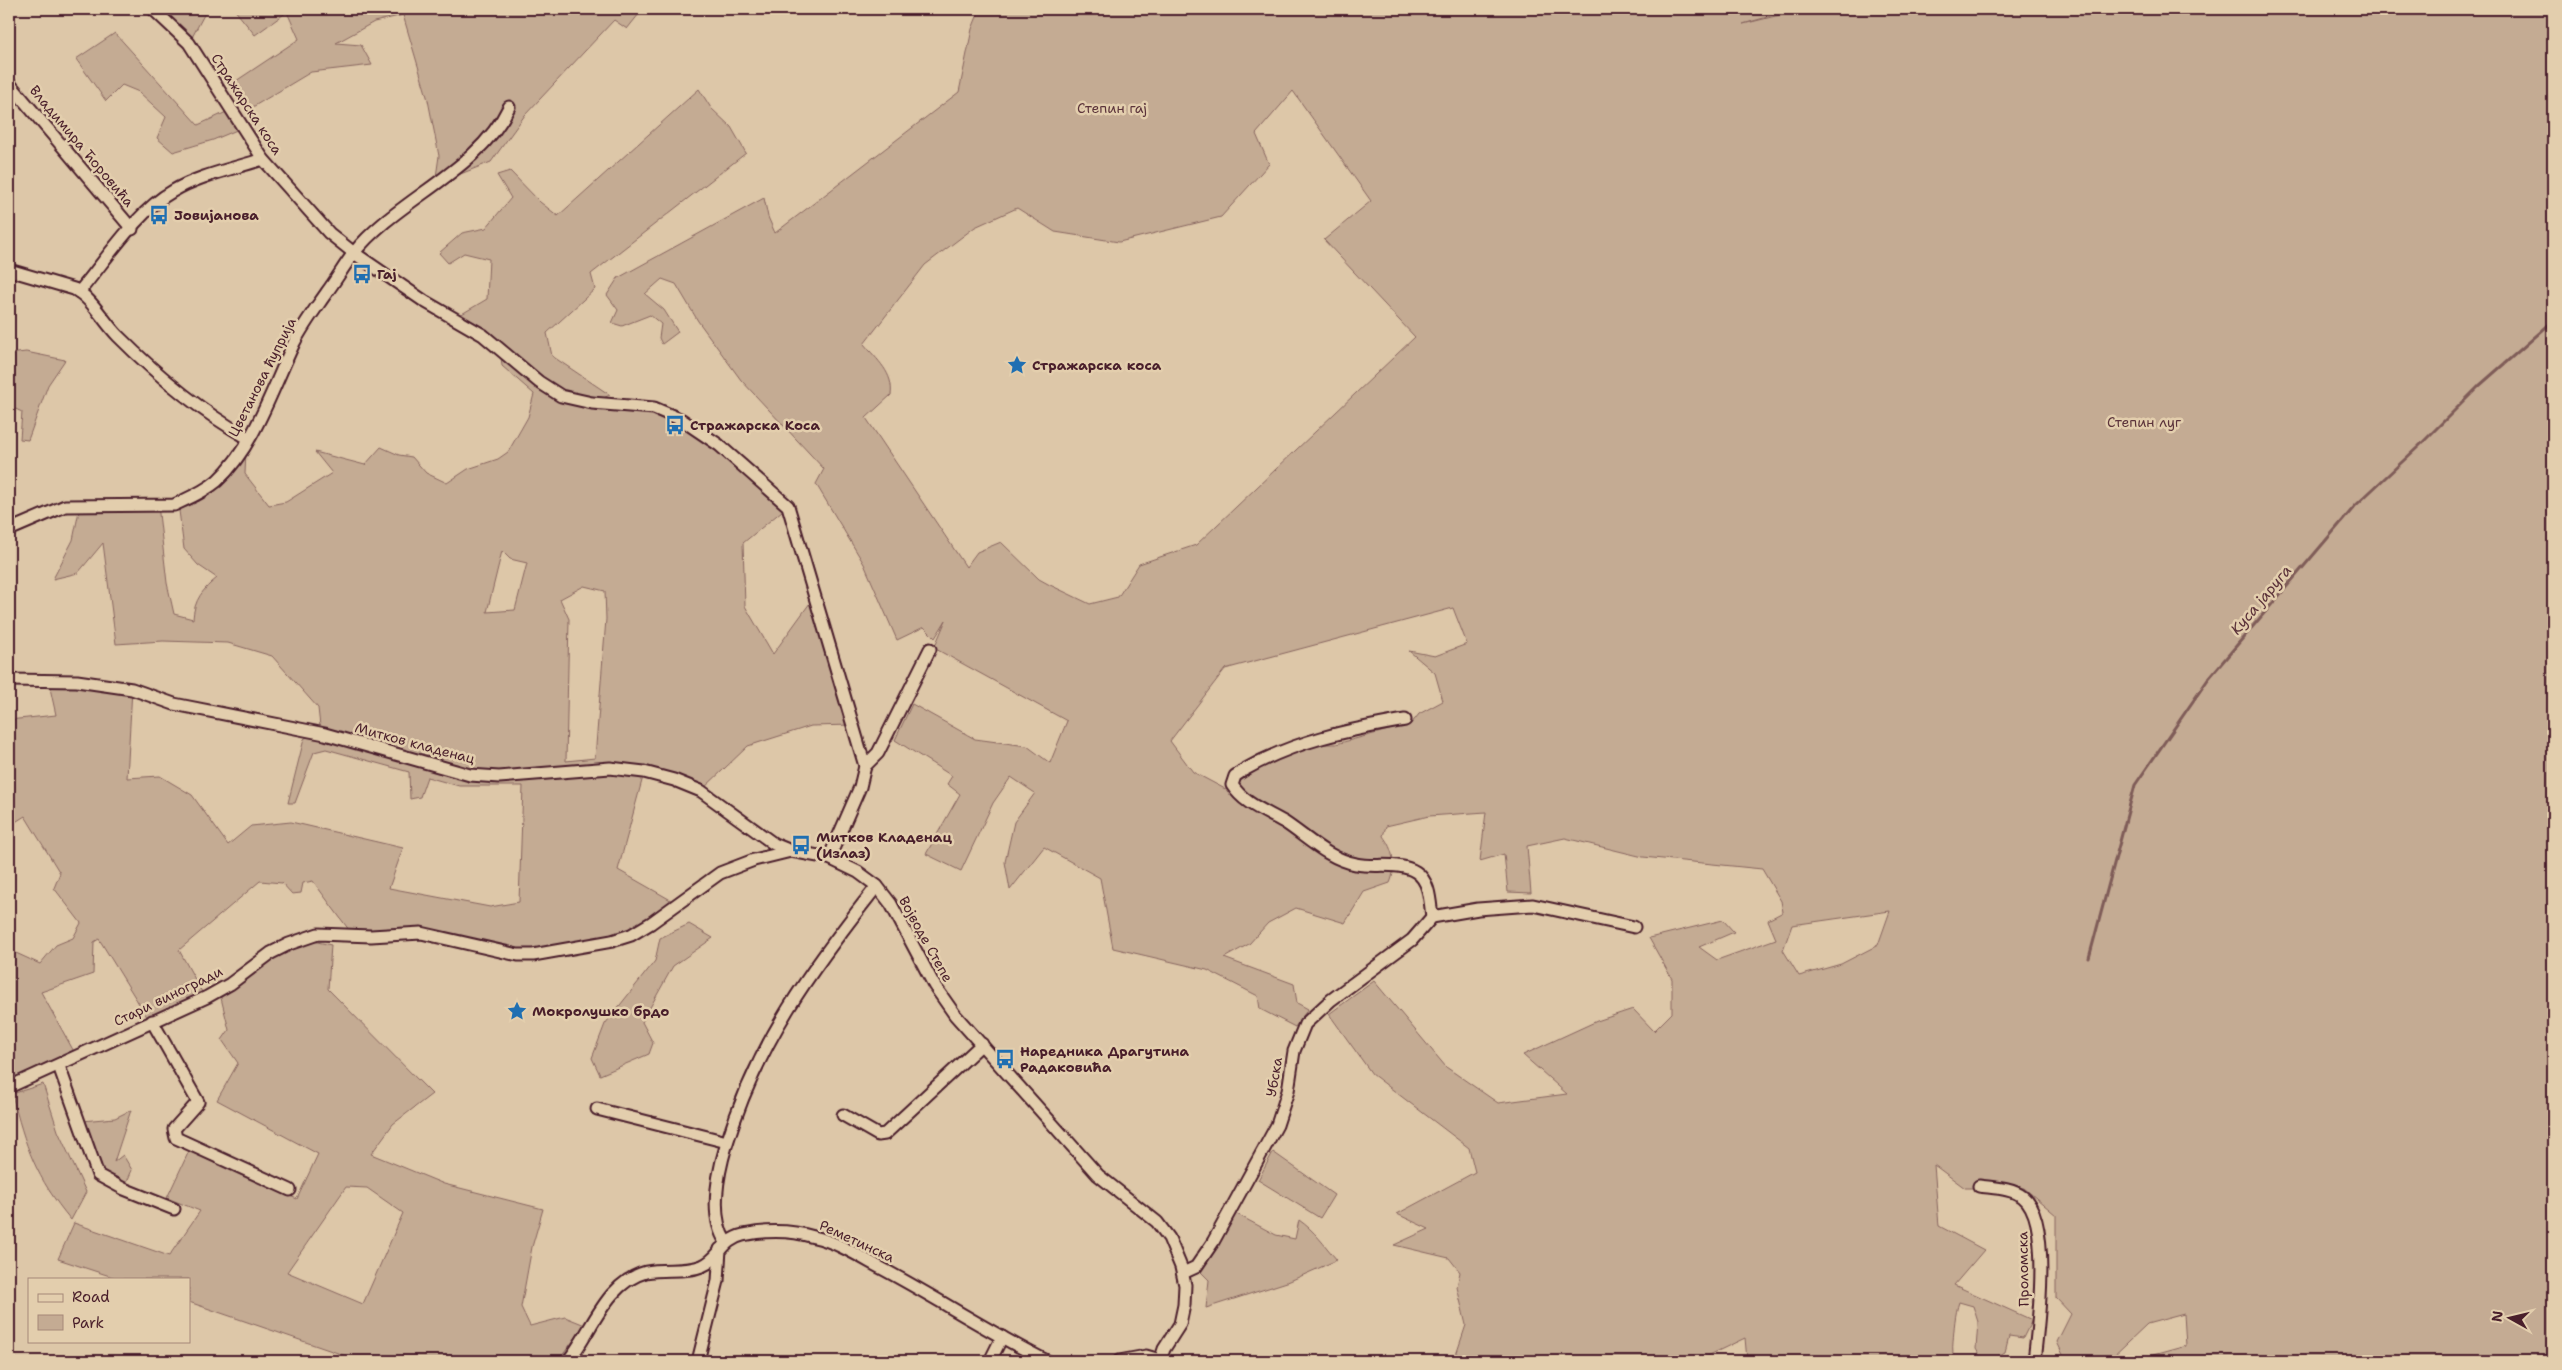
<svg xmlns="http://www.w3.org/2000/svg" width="2562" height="1370" font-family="'Shantell Sans',sans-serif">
  <rect width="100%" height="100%" fill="#ddc7a8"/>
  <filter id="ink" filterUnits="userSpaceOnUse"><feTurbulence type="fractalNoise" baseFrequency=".02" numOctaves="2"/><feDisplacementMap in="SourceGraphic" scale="10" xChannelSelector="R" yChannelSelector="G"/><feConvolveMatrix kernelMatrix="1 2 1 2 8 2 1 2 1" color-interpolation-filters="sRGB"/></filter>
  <g filter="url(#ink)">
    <g fill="#c4ab93" stroke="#87655f" fill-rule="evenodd">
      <path d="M171,9H211L206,11L189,43L162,16Z"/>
      <path d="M234,9H643L627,29L614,20L525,115L491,162L435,184L439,156L428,100L403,15L374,22L336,43L361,45L372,65L311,72L251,108L233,83L299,39L287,12L255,35Z"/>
      <path d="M980,9H1788L1781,13L1743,24L1784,14L1792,9H2553V1361H2145L2153,1355L2186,1346L2184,1314L2147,1324L2108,1361H2066L2057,1342L2071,1314L2056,1298V1215L2024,1188H1965L1934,1165L1939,1226L1984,1250L1954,1285L2032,1320L2023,1338L2009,1336L2005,1352L1996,1357L1982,1359L1976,1349L1978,1322L1973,1306L1959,1302C1955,1314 1954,1328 1953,1342C1952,1349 1954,1353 1952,1361H1745L1747,1360L1745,1338L1697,1361H1454L1466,1325L1457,1287L1460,1272L1449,1258L1394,1245L1429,1229L1397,1214L1475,1172L1469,1148L1372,1074L1329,1014L1374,981L1446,1067L1498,1103L1567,1094L1523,1055L1597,1021L1633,1009L1654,1031L1672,1013V979L1649,938L1723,920L1734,932L1699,947L1717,960L1776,939L1768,920L1783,912L1781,901L1762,869L1643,857L1565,838L1527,846L1531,893L1508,892L1504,854L1480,861L1486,812L1429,816L1386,826L1383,836C1393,849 1397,867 1390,883L1364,892L1345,923L1296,908L1268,923L1249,944L1224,958L1294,984L1297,1003L1308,1009L1295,1027L1260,1009L1258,996L1207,970L1113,948L1100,878L1044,847L1010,890L1005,862L1014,822L1035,793L1011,777L993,803L961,871L926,854L960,794L947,784L952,776L895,740L912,704L975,739L1027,746L1050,763L1067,721L934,648L946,620L935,638L924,627L897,640L864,564L816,484L824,469L741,380L698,321L676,284L662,279L645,294L664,310L678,332L662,344L659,338L661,324L650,315L622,326L612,323L618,310L607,295L618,278L764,198L768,217L775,233L959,92L972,29ZM1293,91L1371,201L1324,240L1415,337L1196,545L1139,564L1118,597L1090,604L1048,584L1039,579L1001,542L977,552L966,567L866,418L891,395C894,373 877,360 864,344L925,265L975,227L1017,208L1055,232L1119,242L1221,217L1269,164L1256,134ZM1453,608L1467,644L1435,656L1409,651L1435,673L1443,701L1419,714L1411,724L1336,744H1308L1262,765L1227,790L1193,772L1170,741L1225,669ZM1890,911L1878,945L1841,964L1799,976L1783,950L1792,925Z"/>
      <path d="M115,33L198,125L233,109L244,127L213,140L173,152L157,138L166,117L139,92L122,85L106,101L76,59Z"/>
      <path d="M699,89L711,108L731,127L746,153L591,274L595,289L547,333L552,356L610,395L594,402L645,406L682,420L788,506L743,543L745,606L773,654L815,596L853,725L811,726L748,746L701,791L644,773L618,870L676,903L633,932L520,959L442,938L352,934L313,881L303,883L301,893L292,894L282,883L260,881L179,950L203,994L149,1020L99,939L94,942L93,974L41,992L77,1057L9,1087V955L16,953L40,964L56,945L73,938L81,923L54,888L60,873L25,816L9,826V720L56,715L48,679L132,689L127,778L160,776L192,795L228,845L251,826L291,822L403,848L389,888L490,907L519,902L523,786H459L427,777L420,797L410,799L409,772L326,749L314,752L295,803H288L304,739L320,726L318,708L272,656L228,643L163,641L116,644L103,543L78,573L53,579L73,540L80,506L158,505L167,583L174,614L193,619C194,600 203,589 217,578L198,565L184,549L178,503L187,500L246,451L245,474L269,505L286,502L332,473L315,452L365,465L381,447L399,455L412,457L426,473L447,483L468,469L498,459L508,452L528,417L534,394L502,366L500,348L455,318L487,299L489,259L464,253L448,263L439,253L462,233L486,228L511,198L497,175L510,171L540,202L558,216ZM502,551L510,559L527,563L515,610L487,612ZM584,586L605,591L606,619L595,758L566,761L569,619L560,599Z"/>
      <path d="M26,352L65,360L48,385L28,440L20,439L22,412L9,406V354Z"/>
      <path d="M689,924L713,938L673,966L642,1022L653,1043L649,1054L600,1075L592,1058L605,1024L655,961L660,938Z"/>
      <path d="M308,940L331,945L328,989L432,1094L393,1124L371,1154L444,1184L543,1209L532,1247L521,1307L530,1326L565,1317L585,1325L558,1361H361L189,1302V1279H119L58,1259L74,1223L169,1256L200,1211L167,1198L189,1151L297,1199L318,1154L217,1100L238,1063L222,1040L229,1030L219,990L283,952ZM346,1187L367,1188L403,1213L363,1304L287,1272Z"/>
      <path d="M43,1084L58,1131L86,1192L71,1220C36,1178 25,1146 12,1094Z"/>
      <path d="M131,1110L114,1162L123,1155L132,1170L124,1189L100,1177L82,1121L115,1118Z"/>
      <path d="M1273,1152L1334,1195L1320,1218L1258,1180Z"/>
      <path d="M1229,1210L1276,1235L1295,1239L1299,1220C1315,1231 1324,1245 1337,1260L1290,1281L1206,1308L1209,1280L1196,1267Z"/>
    </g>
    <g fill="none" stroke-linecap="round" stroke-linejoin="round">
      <path stroke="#7f5c58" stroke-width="3" d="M2089,958L2135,785L2209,678L2355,506L2418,447L2479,386L2553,321"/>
      <defs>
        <g id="minor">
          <path d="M153,9L189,43L263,159L329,233L354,253L424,301L483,335L539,382L561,396L592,403L654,408L682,420L719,445L788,506L865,766L860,787L829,858"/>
          <path d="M9,83L132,229"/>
          <path d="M9,270L74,289C92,298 103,321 118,336C157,375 200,411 248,438"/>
          <path d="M79,292C106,260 137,211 173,191C200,175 233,169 263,159"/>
          <path d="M9,530L65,506L174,505C189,498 204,492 217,481C254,447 273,387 294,343C303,325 316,308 327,292C336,280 344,266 353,254C396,199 478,172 509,107"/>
          <path d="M9,680L77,681L132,689L174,704L325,734L470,775L499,777L610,768L644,772L674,780L701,791L774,844L791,851L829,858L858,872L877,886L891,904L934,985L955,1015L1098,1175L1157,1222L1169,1238L1181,1267L1185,1285L1184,1305L1180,1324L1164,1349L1160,1361"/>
          <path d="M1405,720C1348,730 1294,741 1244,770L1235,776L1232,785C1244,804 1265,811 1284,822C1307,837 1328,859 1356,864C1374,868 1399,861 1416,872C1430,881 1430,902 1432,917"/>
          <path d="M865,766L878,753L930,649"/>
          <path d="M152,1021L198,1102L174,1129L176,1138L290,1190"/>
          <path d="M59,1066L98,1175L124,1189L174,1209"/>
          <path d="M9,1087L207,997L230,984L271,953L289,944L318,934L371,936L421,933L518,955H533L612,941L631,935L651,923L720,873L754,860L791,851"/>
          <path d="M597,1109L727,1142"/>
          <path d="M843,1115L878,1135L885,1134L982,1044"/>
          <path d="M1979,1186C1993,1188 2012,1188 2023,1197C2052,1220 2038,1326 2034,1361"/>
          <path d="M726,1242C709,1217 718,1173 726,1146C757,1043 811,969 877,886"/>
          <path d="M1183,1273L1196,1267L1213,1242L1277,1125L1288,1091L1294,1051L1305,1024L1331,1000L1412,940L1432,917L1478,909L1533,905L1634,927"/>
          <path d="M568,1361C592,1332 605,1283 646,1272C664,1268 685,1273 702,1266C720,1259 721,1240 743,1235C767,1230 791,1230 814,1237C837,1242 859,1256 879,1267C936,1297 990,1333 1047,1361"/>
          <path d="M698,1361L718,1281L720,1249"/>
          <path d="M990,1361L1002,1337"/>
          <path d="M1119,1361L1146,1356L1160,1360"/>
        </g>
      </defs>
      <use href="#minor" stroke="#4a1f2b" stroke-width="15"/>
      <use href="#minor" stroke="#e3cead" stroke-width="11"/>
    </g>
  </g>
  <defs>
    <symbol id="bus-bare" viewBox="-9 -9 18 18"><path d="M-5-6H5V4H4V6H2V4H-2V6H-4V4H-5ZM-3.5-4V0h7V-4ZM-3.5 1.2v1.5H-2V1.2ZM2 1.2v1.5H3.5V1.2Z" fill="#1f6fb2" stroke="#e3cead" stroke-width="2.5" paint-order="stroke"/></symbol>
    <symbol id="sight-bare" viewBox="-9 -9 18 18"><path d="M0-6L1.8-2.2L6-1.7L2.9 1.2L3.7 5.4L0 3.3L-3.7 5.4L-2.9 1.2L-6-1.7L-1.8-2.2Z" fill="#1f6fb2" stroke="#e3cead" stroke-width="2.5" paint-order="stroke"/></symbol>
  </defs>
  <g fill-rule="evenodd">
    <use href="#bus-bare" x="145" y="201" width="28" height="28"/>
    <use href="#bus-bare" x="348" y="260" width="28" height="28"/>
    <use href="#sight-bare" x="1003" y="351" width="28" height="28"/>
    <use href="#bus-bare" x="661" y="411" width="28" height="28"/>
    <use href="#bus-bare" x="787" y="831" width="28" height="28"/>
    <use href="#sight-bare" x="503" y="997" width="28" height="28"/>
    <use href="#bus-bare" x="991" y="1045" width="28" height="28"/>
  </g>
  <g text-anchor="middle" stroke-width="5" stroke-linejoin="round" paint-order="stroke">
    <g font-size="14" fill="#4a1f2b" stroke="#e3cead">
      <text transform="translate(247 104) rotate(57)" y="5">Стражарска коса</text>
      <text transform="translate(82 146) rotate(50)" y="5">Владимира Ћоровића</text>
      <text transform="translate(262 377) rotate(-63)" y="5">Цветанова ћуприја</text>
      <text transform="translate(415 743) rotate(15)" y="5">Митков кладенац</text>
      <text transform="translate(926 939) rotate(61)" y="5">Војводе Степе</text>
      <text transform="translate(168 996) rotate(-26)" y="5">Стари виногради</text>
      <text transform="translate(1274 1077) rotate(-80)" y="5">Убска</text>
      <text transform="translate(857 1241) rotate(25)" y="5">Реметинска</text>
      <text transform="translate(2023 1269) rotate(-91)" y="5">Проломска</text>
    </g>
    <g font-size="14" fill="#5c343b" stroke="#e3cead">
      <text x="1112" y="113">Степин гај</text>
      <text x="2144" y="427">Степин луг</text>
    </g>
    <g font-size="14" font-weight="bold" fill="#4a1f2b" stroke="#e3cead" text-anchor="start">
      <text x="174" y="220">Јовијанова</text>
      <text x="377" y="279">Гај</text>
      <text x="1032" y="370">Стражарска коса</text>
      <text x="690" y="430">Стражарска Коса</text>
      <text x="816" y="842">Митков Кладенац<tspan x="816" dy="16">(Излаз)</tspan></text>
      <text x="532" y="1016">Мокролушко брдо</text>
      <text x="1020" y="1056">Наредника Драгутина<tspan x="1020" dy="16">Радаковића</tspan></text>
    </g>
    <g font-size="15" font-style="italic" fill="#5c333a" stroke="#e3cead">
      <text transform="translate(2261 600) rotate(-50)" y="5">Куса јаруга</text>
    </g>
  </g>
  <rect width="2562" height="1370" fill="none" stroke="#e3cead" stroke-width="30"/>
  <rect x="15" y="15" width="2532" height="1340" fill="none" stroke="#4a1f2b" stroke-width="2" filter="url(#ink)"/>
  <rect x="28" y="1278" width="162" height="65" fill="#e3cead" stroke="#a68879"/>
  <rect x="38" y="1294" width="25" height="8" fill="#e3cead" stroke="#a68879"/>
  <text x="72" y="1302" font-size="15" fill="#4a1f2b">Road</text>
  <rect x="38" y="1315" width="25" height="15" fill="#c4ab93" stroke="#a68879"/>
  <text x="72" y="1328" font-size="15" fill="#4a1f2b">Park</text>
  <g transform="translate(2510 1318) rotate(278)" stroke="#e3cead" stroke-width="4" paint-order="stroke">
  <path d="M0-4L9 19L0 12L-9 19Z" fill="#4a1f2b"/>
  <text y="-8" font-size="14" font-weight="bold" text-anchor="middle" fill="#4a1f2b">N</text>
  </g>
</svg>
